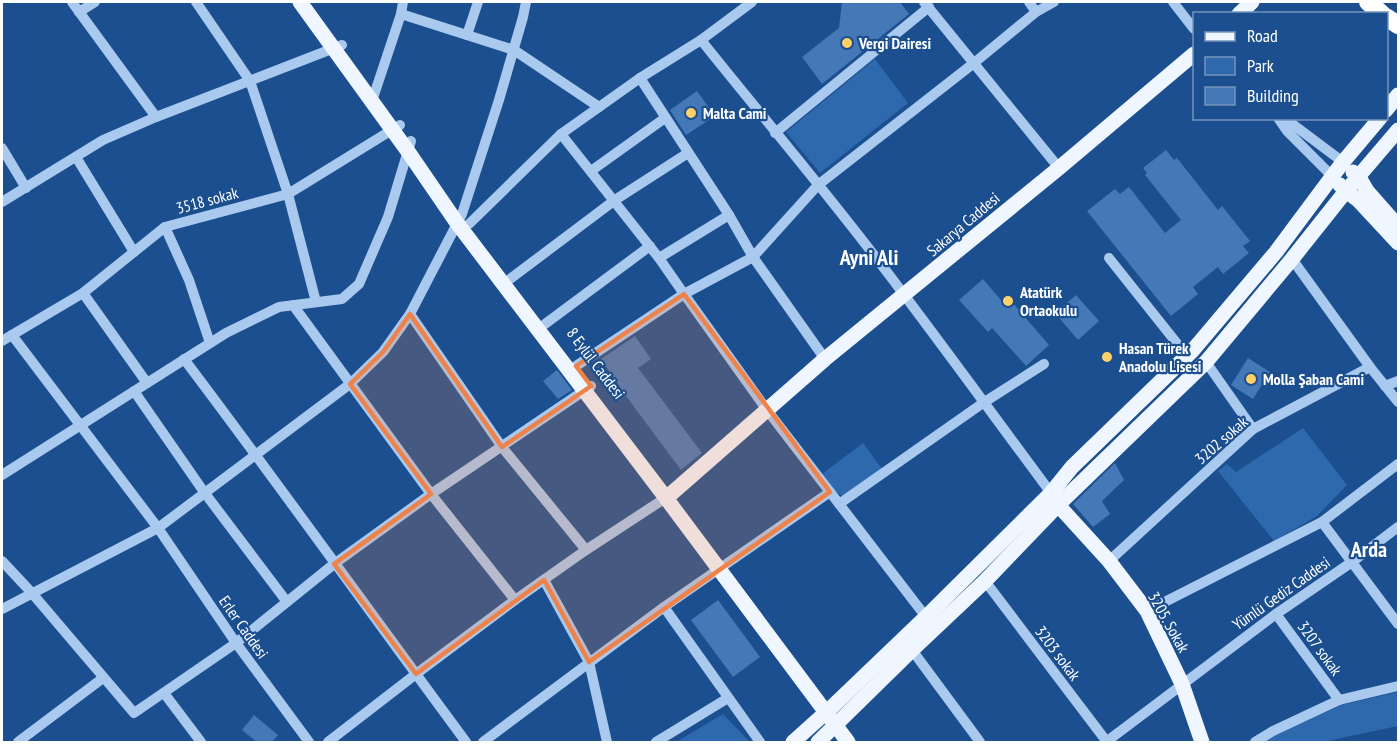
<svg xmlns="http://www.w3.org/2000/svg" width="1400" height="744" font-family="'PT Sans Narrow',sans-serif">
  <rect width="100%" height="100%" fill="#1b4f8f"/>
  <g fill="#2e69ad">
    <path d="M875,59L908,103L820,173L786,132Z"/>
    <path d="M1303,428L1347,485L1317,516L1274,541L1218,471L1227,464L1236,472Z"/>
    <path d="M863,443L882,469L843,496L834,491L822,474Z"/>
    <path d="M1398,692V726L1327,741L1326,742H1265L1278,734L1341,705Z"/>
    <path d="M723,714L750,742H676Z"/>
  </g>
  <g fill="#4478b7">
    <path d="M842,2H900L909,14L822,84L802,57L839,28Z"/>
    <path d="M697,91L715,116L686,135L670,110Z"/>
    <path d="M1166,150L1174,160L1177,158L1218,210L1222,206L1250,241L1243,246L1249,253L1223,274L1218,267L1193,287L1198,294L1171,316L1087,211L1115,189L1120,194L1129,187L1165,233L1181,220L1145,175L1147,173L1143,168Z"/>
    <path d="M983,279L1007,307L1012,302L1049,345L1026,366L992,328L988,332L959,300Z"/>
    <path d="M1076,295L1099,321L1078,340L1055,313Z"/>
    <path d="M635,336L651,359L638,368L702,453L681,470L629,400L601,359Z"/>
    <path d="M1248,358L1270,372L1253,399L1231,385Z"/>
    <path d="M557,370L572,390L558,399L543,381Z"/>
    <path d="M1115,463L1124,480L1102,501L1110,514L1093,527L1073,504Z"/>
    <path d="M718,600L760,657L733,677L691,620Z"/>
    <path d="M254,715L278,735L272,742H257L242,730Z"/>
  </g>
  <g fill="none" stroke-linecap="round" stroke-linejoin="round">
    <g stroke="#a9c9ee" stroke-width="10">
      <path d="M72,2L156,117"/>
      <path d="M196,2L250,81L288,194L316,302"/>
      <path d="M924,2L1059,168"/>
      <path d="M1029,2L1036,12"/>
      <path d="M1173,2L1194,29"/>
      <path d="M79,12L95,2"/>
      <path d="M401,14L514,50L599,107"/>
      <path d="M467,35L478,2"/>
      <path d="M701,40C769,125 840,208 905,296C954,361 1002,427 1051,493"/>
      <path d="M640,78L729,215L753,257L825,359"/>
      <path d="M372,101L401,14L403,2"/>
      <path d="M1278,118L1287,131L1332,176"/>
      <path d="M1282,118L1291,123L1343,162"/>
      <path d="M775,133L929,7"/>
      <path d="M561,134L659,258L684,294L767,410L926,617"/>
      <path d="M2,148L26,188"/>
      <path d="M76,157L134,252"/>
      <path d="M591,171L665,118"/>
      <path d="M2,202L103,140L156,117L342,45"/>
      <path d="M469,224L561,134L640,78L701,40L752,2"/>
      <path d="M165,227L189,280L210,343"/>
      <path d="M659,258L729,215"/>
      <path d="M1109,258L1187,356"/>
      <path d="M1292,259L1370,367L1398,402"/>
      <path d="M510,279L615,200L688,153"/>
      <path d="M83,293L147,383"/>
      <path d="M293,305L431,494L515,600"/>
      <path d="M410,314L502,447L586,550"/>
      <path d="M545,324L650,246"/>
      <path d="M12,335L158,528L236,643L309,742"/>
      <path d="M2,341L83,293L165,227L288,194L400,125"/>
      <path d="M184,359C280,486 372,615 466,742"/>
      <path d="M1206,362L1253,429"/>
      <path d="M576,366L684,294L753,257L818,185L974,63L1036,12L1054,2"/>
      <path d="M1385,386L1398,381"/>
      <path d="M134,391L204,492L287,602"/>
      <path d="M2,475L226,333L279,307L342,299L359,284L388,217L411,141"/>
      <path d="M839,504L983,403L1044,364"/>
      <path d="M1322,522L1398,624"/>
      <path d="M2,561L31,592L134,713L236,643L334,564L431,494L591,386"/>
      <path d="M1109,561L1253,429L1370,367"/>
      <path d="M544,580L589,662L607,742"/>
      <path d="M985,581L1107,742"/>
      <path d="M664,607L760,742"/>
      <path d="M2,609L158,528L350,384L383,352L410,314L462,214L499,100L523,17L526,2"/>
      <path d="M1147,611L1322,522L1398,464"/>
      <path d="M1276,614L1339,700"/>
      <path d="M912,650L980,742"/>
      <path d="M164,693L201,742"/>
      <path d="M18,742L103,678"/>
      <path d="M328,742L416,674L515,600L586,550L670,495"/>
      <path d="M483,742L664,607L830,492"/>
      <path d="M656,742L728,698"/>
      <path d="M1106,742L1276,614L1352,562L1398,527"/>
      <path d="M1255,742L1273,731L1339,700L1398,686"/>
    </g>
    <g stroke="#f0f6ff" stroke-width="15">
      <path d="M300,2L407,150L457,223L666,498L848,742"/>
      <path d="M1239,14L1252,2"/>
      <path d="M1386,110L1398,95"/>
      <path d="M1353,172L1359,177L1367,191L1398,226"/>
      <path d="M1340,185L1346,191L1358,200L1398,243"/>
      <path d="M672,493L825,359L1059,168L1194,54"/>
      <path d="M1053,496L1058,505L1109,561L1147,611L1182,684L1202,742"/>
      <path d="M793,742L832,707L926,617L1051,493L1072,467L1193,350L1276,252L1343,162L1380,118"/>
      <path d="M818,742L912,650L985,581L1058,505L1206,362L1292,259L1346,191L1398,130"/>
    </g>
    <g stroke="#fff" stroke-width="18">
      <path d="M1368,2L1382,14"/>
      <path d="M1386,17L1398,25"/>
    </g>
  </g>
  <path fill="#ee8249" fill-opacity="0.2" stroke="#ee8249" stroke-width="4.5" stroke-linejoin="round" d="M684,294L830,492L589,662L544,580L416,674L334,564L431,494L350,384L383,352L410,314L502,447L591,386L576,366Z"/>
  <g fill="#ffd166" stroke="#1b4f8f" stroke-width="2">
    <circle cx="847" cy="43" r="6"/>
    <circle cx="691" cy="113" r="6"/>
    <circle cx="1008" cy="301" r="6"/>
    <circle cx="1107" cy="357" r="6"/>
    <circle cx="1251" cy="379" r="6"/>
  </g>
  <g text-anchor="middle" stroke-width="4.5" stroke-linejoin="round" paint-order="stroke">
    <g font-size="16" font-weight="bold" fill="#fff" stroke="#1b4f8f" text-anchor="start">
      <text x="859" y="49">Vergi Dairesi</text>
      <text x="703" y="119">Malta Cami</text>
      <text x="1020" y="298">Atatürk<tspan x="1020" dy="18">Ortaokulu</tspan></text>
      <text x="1119" y="354">Hasan Türek<tspan x="1119" dy="18">Anadolu Lisesi</tspan></text>
      <text x="1263" y="385">Molla Şaban Cami</text>
    </g>
    <g font-size="16" fill="#fff" stroke="#1b4f8f">
      <text transform="translate(207 200) rotate(-15)" y="6">3518 sokak</text>
      <text transform="translate(963 224) rotate(-40)" y="6">Sakarya Caddesi</text>
      <text transform="translate(596 363) rotate(53)" y="6">8 Eylül Caddesi</text>
      <text transform="translate(1221 440) rotate(-41)" y="6">3202 sokak</text>
      <text transform="translate(1281 593) rotate(-35)" y="6">Yümlü Gediz Caddesi</text>
      <text transform="translate(1169 622) rotate(61)" y="6">3205. Sokak</text>
      <text transform="translate(244 627) rotate(55)" y="6">Erler Caddesi</text>
      <text transform="translate(1320 648) rotate(54)" y="6">3207 sokak</text>
      <text transform="translate(1058 653) rotate(53)" y="6">3203 sokak</text>
    </g>
    <g font-size="22" font-weight="bold" fill="#fff" stroke="#1b4f8f">
      <text x="869" y="265">Ayni Ali</text>
      <text x="1369" y="557">Arda</text>
    </g>
  </g>
  <rect width="1400" height="744" fill="none" stroke="#ffffff" stroke-width="6"/>
  <rect x="1193" y="12" width="195" height="108" fill="#1b4f8f" stroke="#7695bc" stroke-width="1.5"/>
  <rect x="1205" y="32" width="30" height="9" fill="#f0f6ff" stroke="#7695bc" stroke-width="1.5"/>
  <text x="1247" y="42" font-size="18" fill="#ffffff">Road</text>
  <rect x="1205" y="57" width="30" height="18" fill="#2e69ad" stroke="#7695bc" stroke-width="1.5"/>
  <text x="1247" y="72" font-size="18" fill="#ffffff">Park</text>
  <rect x="1205" y="87" width="30" height="18" fill="#4478b7" stroke="#7695bc" stroke-width="1.5"/>
  <text x="1247" y="102" font-size="18" fill="#ffffff">Building</text>
</svg>
